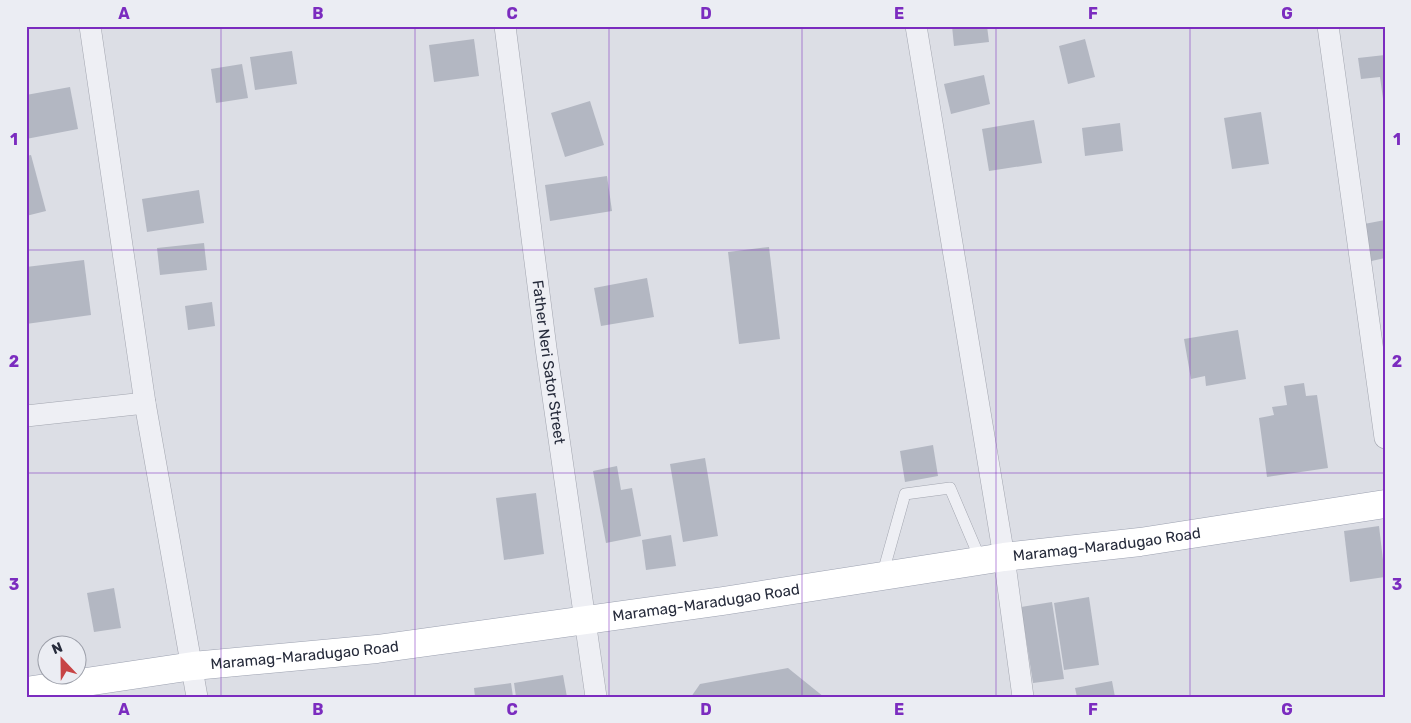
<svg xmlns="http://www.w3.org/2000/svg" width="1411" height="723" font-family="Rubik,sans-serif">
  <rect width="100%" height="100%" fill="#dcdee5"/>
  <g fill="#b3b7c2">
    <path d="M952,26H987L989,42L954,46Z"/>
    <path d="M474,39L479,76L434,82L429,45Z"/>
    <path d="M1085,39L1095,77L1068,84L1059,46Z"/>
    <path d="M292,51L297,84L255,90L250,57Z"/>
    <path d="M1385,55V106H1384L1380,77L1361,79L1358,58Z"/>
    <path d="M242,64L248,98L216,103L211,69Z"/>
    <path d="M984,75L990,104L951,114L944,84Z"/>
    <path d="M70,87L78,129L26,139V95Z"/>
    <path d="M590,101L604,145L565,157L551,113Z"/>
    <path d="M1261,112L1269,164L1232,169L1224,118Z"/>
    <path d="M1034,120L1042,163L989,171L982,129Z"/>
    <path d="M1120,123L1123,151L1085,156L1082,128Z"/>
    <path d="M31,155L46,211L26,216V156Z"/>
    <path d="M607,176L612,211L550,221L545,185Z"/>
    <path d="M199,190L204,223L147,232L142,199Z"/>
    <path d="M1385,220V258L1367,262L1359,225Z"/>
    <path d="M204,243L207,270L160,275L157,248Z"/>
    <path d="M769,247L780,339L739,344L728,252Z"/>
    <path d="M84,260L91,315L26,324V267Z"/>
    <path d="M647,278L654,317L601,326L594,288Z"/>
    <path d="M212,302L215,326L188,330L185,306Z"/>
    <path d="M1238,330L1246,379L1206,386L1205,376L1191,379L1184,339Z"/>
    <path d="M1304,383L1306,396L1317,395L1328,468L1267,477L1259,418L1274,415L1272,407L1287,405L1284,386Z"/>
    <path d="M933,445L938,476L905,482L900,451Z"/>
    <path d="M705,458L718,536L683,542L670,464Z"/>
    <path d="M617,466L621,490L632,488L641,536L606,543L593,471Z"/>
    <path d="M536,493L544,554L504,560L496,498Z"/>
    <path d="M1379,526L1385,577L1350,582L1344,531Z"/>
    <path d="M671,535L676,566L646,570L642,540Z"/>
    <path d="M114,588L121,628L94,632L87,593Z"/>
    <path d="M1089,597L1099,665L1064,670L1054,603Z"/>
    <path d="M1052,602L1064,679L1033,683L1021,607Z"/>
    <path d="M788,668L824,697H691L700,684Z"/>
    <path d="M563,675L567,697H516L514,683Z"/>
    <path d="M1112,681L1115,697H1077L1075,688Z"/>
    <path d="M511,683L513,697H475L474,688Z"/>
  </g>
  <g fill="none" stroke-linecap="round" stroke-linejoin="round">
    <defs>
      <path id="lane" d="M882,576L905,494L950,488L981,561"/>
      <g id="street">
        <path d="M90,26L145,403L197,697"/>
        <path id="s1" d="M505,26L546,348L596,697"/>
        <path d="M916,26L1004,557L1023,697"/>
        <path d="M1328,26L1385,438"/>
        <path d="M26,416L145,403"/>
      </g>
      <g id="primary">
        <path id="s2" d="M26,691L193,666L377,649L723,601L1004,557L1140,542L1385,504"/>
      </g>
    </defs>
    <use href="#lane" stroke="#a2a5af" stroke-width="12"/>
    <use href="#street" stroke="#a2a5af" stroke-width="22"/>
    <use href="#primary" stroke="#9ca1b0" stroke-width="29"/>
    <use href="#lane" stroke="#eeeff4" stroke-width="11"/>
    <use href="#street" stroke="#eeeff4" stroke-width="21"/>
    <use href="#primary" stroke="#fff" stroke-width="28"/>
  </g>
  <path fill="none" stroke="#7b2cbf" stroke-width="1" stroke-opacity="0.55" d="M221,26V697M415,26V697M609,26V697M802,26V697M996,26V697M1190,26V697M26,250H1385M26,473H1385"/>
  <g text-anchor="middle" stroke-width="4" stroke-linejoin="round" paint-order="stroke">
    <g font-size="15" fill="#262b3b" stroke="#ebedf3">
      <text dy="5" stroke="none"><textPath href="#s1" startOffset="339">Father Neri Sator Street</textPath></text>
      <text dy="5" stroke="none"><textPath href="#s2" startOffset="1091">Maramag-Maradugao Road</textPath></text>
      <text dy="5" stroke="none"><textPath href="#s2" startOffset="686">Maramag-Maradugao Road</textPath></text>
      <text dy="5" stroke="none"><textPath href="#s2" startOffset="281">Maramag-Maradugao Road</textPath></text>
    </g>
  </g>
  <rect width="1411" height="723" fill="none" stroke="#ebedf3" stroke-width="55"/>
  <g transform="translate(62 660) rotate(338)"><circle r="24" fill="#ebedf3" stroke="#9c9fa9"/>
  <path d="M0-4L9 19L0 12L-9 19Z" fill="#c74445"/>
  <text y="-8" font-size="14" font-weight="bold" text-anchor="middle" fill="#262b3b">N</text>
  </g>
  <rect x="28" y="28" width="1356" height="668" fill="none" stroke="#7b2cbf" stroke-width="2"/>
  <g font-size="16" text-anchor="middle" font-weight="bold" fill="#7b2cbf">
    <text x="124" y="19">A</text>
    <text x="318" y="19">B</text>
    <text x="512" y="19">C</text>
    <text x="706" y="19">D</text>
    <text x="899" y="19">E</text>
    <text x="1093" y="19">F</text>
    <text x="1287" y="19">G</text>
    <text x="14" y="145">1</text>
    <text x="1397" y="145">1</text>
    <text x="14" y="367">2</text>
    <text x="1397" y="367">2</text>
    <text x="14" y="590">3</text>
    <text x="1397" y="590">3</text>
    <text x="124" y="715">A</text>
    <text x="318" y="715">B</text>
    <text x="512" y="715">C</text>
    <text x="706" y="715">D</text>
    <text x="899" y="715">E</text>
    <text x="1093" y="715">F</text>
    <text x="1287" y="715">G</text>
  </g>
</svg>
